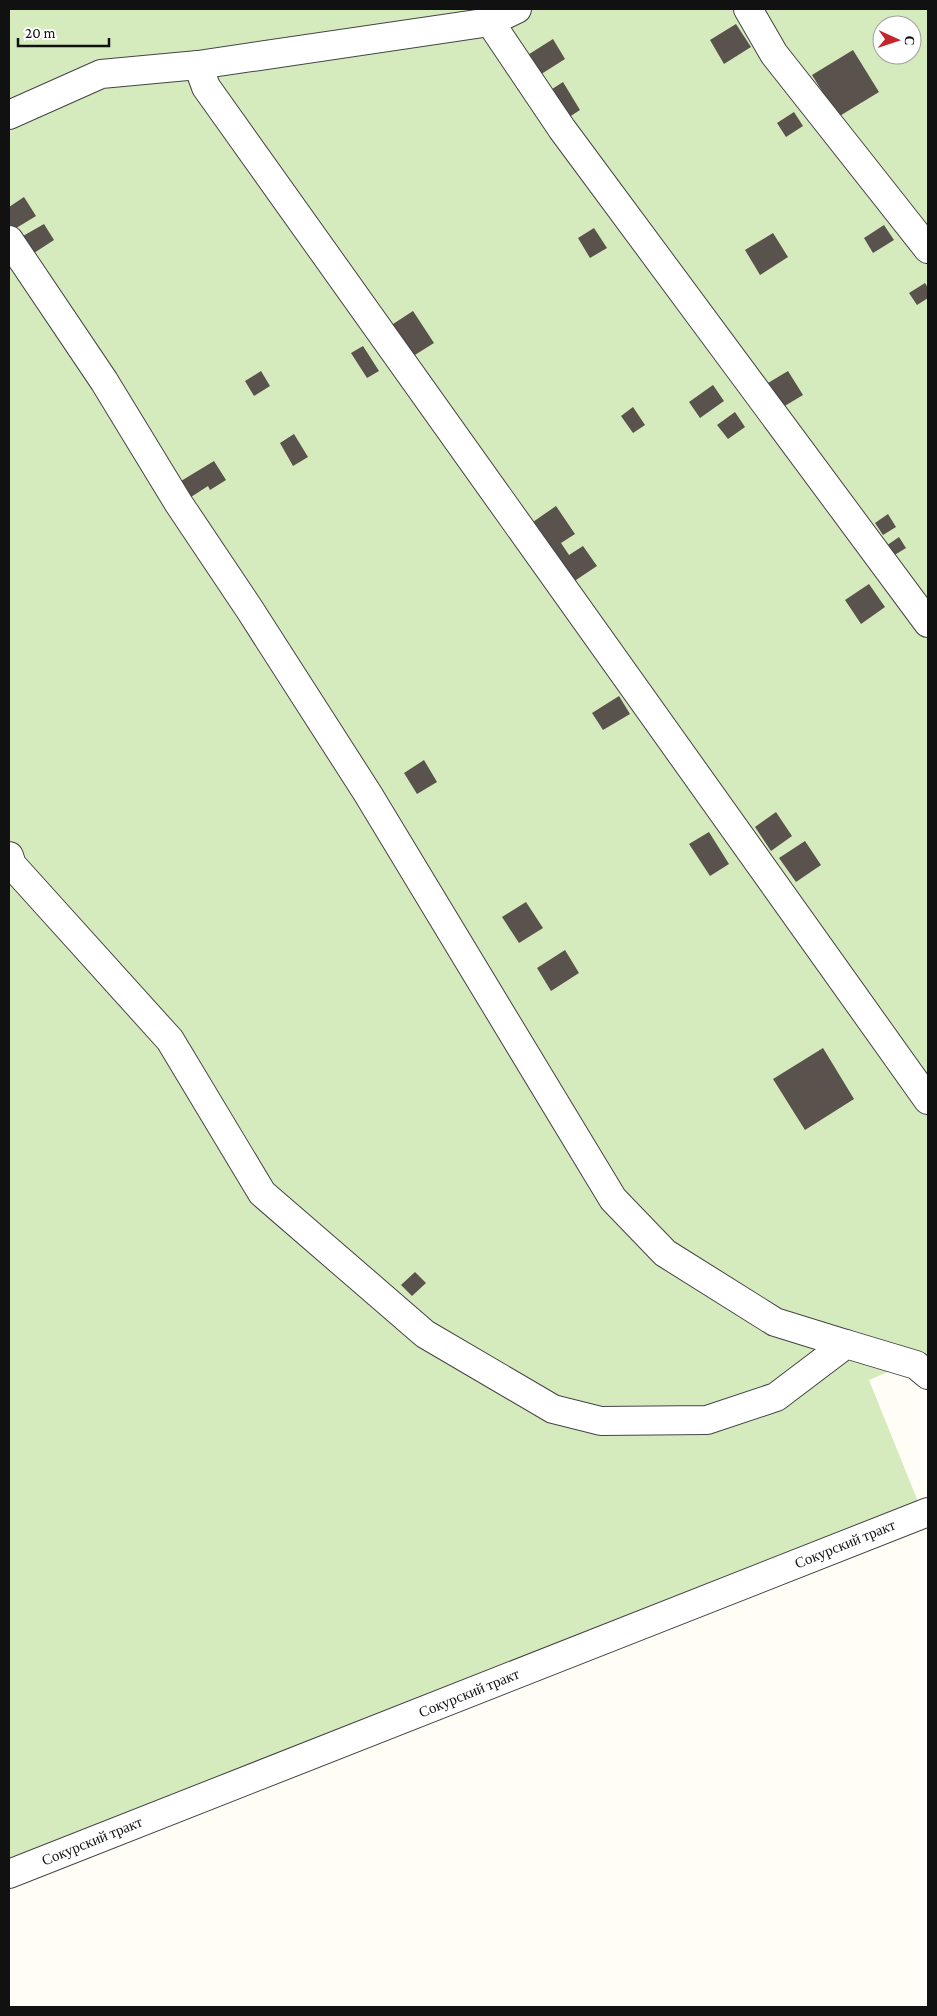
<svg xmlns="http://www.w3.org/2000/svg" width="937" height="2016" font-family="'Crimson Pro',serif">
  <rect width="100%" height="100%" fill="#fffdf5"/>
  <path fill="#d5ebbd" fill-rule="evenodd" d="M9,9H928V1355L869,1380L923,1514L9,1874ZM882,25H912V55H882Z"/>
  <g fill="#5a524d">
    <path d="M736,24L751,47L724,64L710,40Z"/>
    <path d="M553,39L565,59L535,78L523,58Z"/>
    <path d="M853,50L879,92L838,117L812,75Z"/>
    <path d="M563,82L580,110L563,121L546,93Z"/>
    <path d="M794,112L803,126L786,137L777,123Z"/>
    <path d="M24,197L36,216L13,230L9,223V207Z"/>
    <path d="M44,224L54,240L34,253L23,236Z"/>
    <path d="M884,225L894,240L873,253L864,238Z"/>
    <path d="M594,228L607,248L590,258L578,238Z"/>
    <path d="M773,233L788,257L760,275L745,250Z"/>
    <path d="M925,283L928,288V298L917,305L909,293Z"/>
    <path d="M413,311L434,343L410,358L390,326Z"/>
    <path d="M363,346L379,371L367,378L351,353Z"/>
    <path d="M261,371L270,386L254,396L245,381Z"/>
    <path d="M788,371L803,395L783,407L768,383Z"/>
    <path d="M713,385L724,401L700,418L689,402Z"/>
    <path d="M633,407L645,425L633,433L621,416Z"/>
    <path d="M735,412L745,427L728,439L717,425Z"/>
    <path d="M294,434L308,457L293,466L280,443Z"/>
    <path d="M214,461L226,480L210,490L208,486L191,497L181,481Z"/>
    <path d="M556,506L575,534L561,543L569,555L583,546L597,566L570,584L530,524Z"/>
    <path d="M888,514L896,527L883,535L875,523Z"/>
    <path d="M899,537L906,548L893,556L886,546Z"/>
    <path d="M869,584L885,607L861,624L845,600Z"/>
    <path d="M619,696L630,714L603,730L592,713Z"/>
    <path d="M424,760L437,782L417,794L404,773Z"/>
    <path d="M776,812L792,836L771,851L755,827Z"/>
    <path d="M709,832L729,864L710,876L689,844Z"/>
    <path d="M805,841L821,865L796,882L779,858Z"/>
    <path d="M526,902L543,928L519,943L502,917Z"/>
    <path d="M565,950L579,973L551,991L537,968Z"/>
    <path d="M823,1048L854,1099L805,1130L773,1079Z"/>
    <path d="M415,1272L426,1283L412,1296L401,1285Z"/>
  </g>
  <g fill="none" stroke-linecap="round" stroke-linejoin="round">
    <defs>
      <g id="minor">
        <path d="M748,9L774,54L928,249"/>
        <path d="M490,22L562,129L928,623"/>
        <path d="M198,65L206,87L928,1100"/>
        <path d="M9,115L101,74L198,65L490,22L517,9"/>
        <path d="M9,240L104,381L179,504L250,610L368,794L613,1199L665,1253L775,1322L846,1344"/>
        <path d="M9,856L12,865L170,1040L262,1193L425,1334L553,1409L601,1421L707,1420L776,1397L846,1344L916,1365L928,1375"/>
        <path d="M9,1874L928,1512"/>
      </g>
    </defs>
    <use href="#minor" stroke="#444" stroke-width="30"/>
    <use href="#minor" stroke="#fff" stroke-width="28"/>
  </g>
  <g text-anchor="middle" stroke-width="5" stroke-linejoin="round" paint-order="stroke">
    <g font-size="15" fill="#111" stroke="#fff">
      <text transform="translate(845 1544) rotate(-22)" y="5">Сокурский тракт</text>
      <text transform="translate(469 1693) rotate(-22)" y="5">Сокурский тракт</text>
      <text transform="translate(92 1841) rotate(-22)" y="5">Сокурский тракт</text>
    </g>
  </g>
  <rect width="937" height="2016" fill="none" stroke="#111111" stroke-width="20"/>
  <g transform="translate(897 40) rotate(93)"><circle r="24" fill="#ffffff" stroke="#a0a0a0"/>
  <path d="M0-4L9 19L0 12L-9 19Z" fill="#c4262e"/>
  <text y="-8" font-size="14" font-weight="bold" text-anchor="middle" fill="#111111">С</text>
  </g>
  <path d="M18 38v8h91v-8" fill="none" stroke="#111111" stroke-width="2.5"/>
  <text x="25" y="38" font-size="15" fill="#111111" stroke="#ffffff" stroke-width="4" paint-order="stroke">20 m</text>
</svg>
